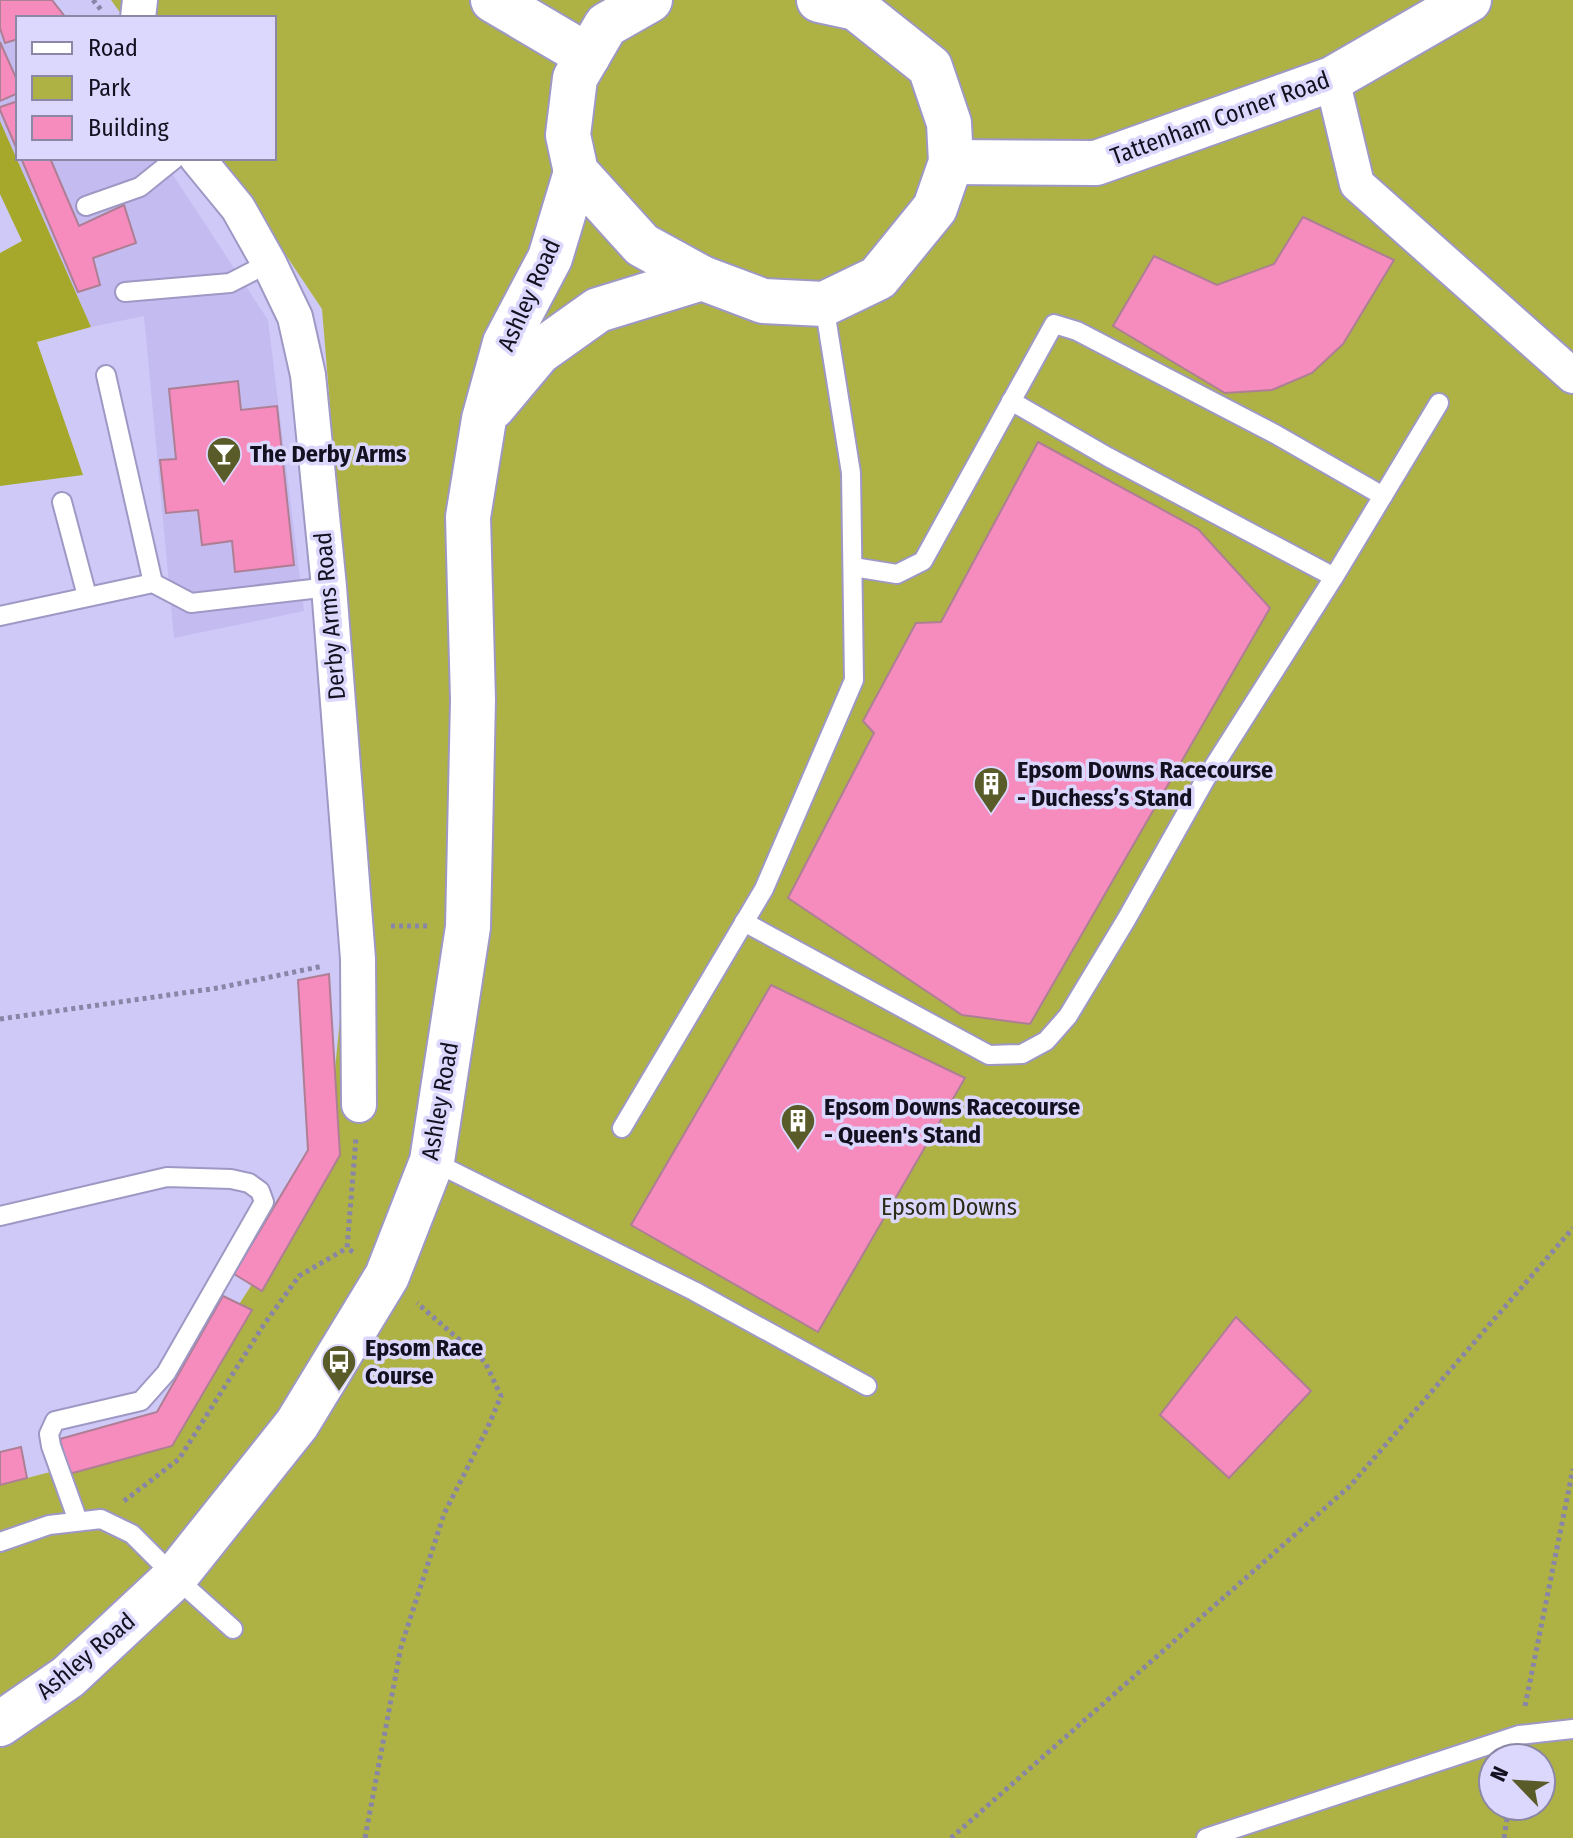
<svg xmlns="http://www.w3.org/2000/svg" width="1573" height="1838" font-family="'Fira Sans Condensed',sans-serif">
  <rect width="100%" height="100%" fill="#cfc9f7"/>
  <path fill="#c4bcf1" d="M0,0H52L66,18H18V158H162L268,320L304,611L174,638L144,316L91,327L0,121Z"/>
  <path fill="#aeb244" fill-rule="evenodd" d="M111,0H1573V1838H0V1485L147,1447L325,1171L362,795L322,309L221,158H274V18H124ZM1493,1758H1541V1806H1493Z"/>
  <path fill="#a5a82a" d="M0,121L91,327L37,342L83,475L0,486V253L22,241L0,194Z"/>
  <g fill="#f68bbe" stroke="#ae7f94" stroke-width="2">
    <path d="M0,0H52L66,18H18V39L5,43L0,28Z"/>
    <path d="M0,42L16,78L18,77V93L0,101Z"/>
    <path d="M18,101V152L0,110V107Z"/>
    <path d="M21,158H50L79,226L124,205L136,243L93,258L100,285L78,292Z"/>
    <path d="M1303,217L1394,260L1343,344L1312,373L1272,390L1225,393L1113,326L1154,256L1217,285L1274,264Z"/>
    <path d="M238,381L241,410L277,406L294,565L235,572L232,541L202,545L198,510L166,513L160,460L176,459L169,389Z"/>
    <path d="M1038,442L1198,529L1270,608L1030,1024L962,1015L788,898L874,733L863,721L916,623L941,622Z"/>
    <path d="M329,974L340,1155L262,1291L234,1274L308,1150L298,980Z"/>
    <path d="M771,985L965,1078L818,1332L631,1225Z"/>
    <path d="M223,1296L252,1310L172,1446L69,1474L60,1439L157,1412Z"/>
    <path d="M1236,1317L1311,1391L1229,1478L1160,1415Z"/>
    <path d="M21,1447L27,1478L0,1485V1452Z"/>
  </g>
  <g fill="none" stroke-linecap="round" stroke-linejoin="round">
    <defs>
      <g id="lane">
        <path d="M86,206L140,187L176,158"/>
        <path d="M125,292L230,283L269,263"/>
        <path d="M106,375L153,583"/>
        <path d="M62,502L87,596"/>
        <path d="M853,567L897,574L923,561L1054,324L1077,331L1275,434L1383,496"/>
        <path d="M1334,577L1439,403"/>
        <path d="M0,616L153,583L191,603L329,587"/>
        <path d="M744,922L989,1055L1022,1054L1046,1041L1068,1016L1126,920L1205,780L1334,577L1108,457L1011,401"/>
        <path d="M622,1128L764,889L854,680L851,473L824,304"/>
        <path d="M432,1161L694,1291L867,1386"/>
        <path d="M0,1216L167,1177L231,1179L249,1183L260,1191L264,1202L166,1373L141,1401L55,1421L49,1434L51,1446L78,1521"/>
        <path d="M0,1542L49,1525L101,1519L132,1534L175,1577L233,1629"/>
        <path d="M1206,1838L1519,1735L1573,1729"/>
      </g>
      <g id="street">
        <path d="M138,18L140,0"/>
        <path d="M1332,79L1357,184L1573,376"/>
        <path d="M197,158L238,208L269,263L295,317L308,375L329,587L358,959L359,1105"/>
      </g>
      <g id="secondary">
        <path d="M493,0L588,56"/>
        <path d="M650,0L606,25L575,78L568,135L576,172L642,245L702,278L763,301L824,304L878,278L935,208L951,162L949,123L930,67L856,8L819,0"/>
        <path d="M951,162L1096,163L1332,79L1469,0"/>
        <path d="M493,407L539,352L598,310L702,278"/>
        <path d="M0,1724L68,1677L175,1577L297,1424L387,1276L432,1161L468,927L473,700L468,517L484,419L505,343L550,258L576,172"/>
      </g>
    </defs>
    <use href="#lane" stroke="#9e98c4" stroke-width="22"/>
    <use href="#street" stroke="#9e98c4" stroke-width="38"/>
    <use href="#secondary" stroke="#9e98c4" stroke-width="48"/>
    <g stroke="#8985a7" stroke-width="5" stroke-dasharray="4 4" stroke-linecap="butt">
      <path d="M93,0L102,11"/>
      <path d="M391,926H429"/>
      <path d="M0,1019L218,988L323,966"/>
      <path d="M353,1252L347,1248L356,1138"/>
      <path d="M124,1501L179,1459L263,1326L299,1276L347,1248"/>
      <path d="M1525,1706L1573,1469"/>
      <path d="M365,1838L401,1647L444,1514L487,1429L501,1396L485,1362L417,1303"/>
      <path d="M951,1838L1350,1486L1573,1228"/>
      <path d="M1504,1838L1509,1806"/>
    </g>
    <use href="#lane" stroke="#fff" stroke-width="18"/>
    <use href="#street" stroke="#fff" stroke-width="34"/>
    <use href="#secondary" stroke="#fff" stroke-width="44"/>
  </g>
  <defs>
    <symbol id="bar-pin" viewBox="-11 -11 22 30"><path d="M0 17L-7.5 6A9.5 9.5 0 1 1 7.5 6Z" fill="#595c29" stroke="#dcd7fd"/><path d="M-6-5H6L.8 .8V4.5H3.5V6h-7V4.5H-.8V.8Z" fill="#fff"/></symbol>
    <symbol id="building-pin" viewBox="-11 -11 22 30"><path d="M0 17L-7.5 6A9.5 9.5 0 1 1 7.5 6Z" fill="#595c29" stroke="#dcd7fd"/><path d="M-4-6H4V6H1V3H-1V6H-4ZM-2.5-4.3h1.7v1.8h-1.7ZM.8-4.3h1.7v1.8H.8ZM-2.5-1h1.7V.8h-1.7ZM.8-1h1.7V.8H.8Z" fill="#fff"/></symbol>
    <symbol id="bus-pin" viewBox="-11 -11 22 30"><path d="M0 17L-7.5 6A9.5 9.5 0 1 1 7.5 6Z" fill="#595c29" stroke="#dcd7fd"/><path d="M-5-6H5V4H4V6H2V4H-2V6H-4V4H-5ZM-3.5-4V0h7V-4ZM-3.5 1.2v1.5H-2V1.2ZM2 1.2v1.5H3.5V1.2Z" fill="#fff"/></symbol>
  </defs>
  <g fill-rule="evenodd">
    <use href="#bar-pin" x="204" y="434" width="40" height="54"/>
    <use href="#building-pin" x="971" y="764" width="40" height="54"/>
    <use href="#building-pin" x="778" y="1101" width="40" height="54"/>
    <use href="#bus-pin" x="319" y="1342" width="40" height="54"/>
  </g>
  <g text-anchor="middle" stroke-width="7" stroke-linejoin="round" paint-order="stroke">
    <g font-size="24" fill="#131020" stroke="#dcd7fd">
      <text transform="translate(1220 118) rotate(-20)" y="8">Tattenham Corner Road</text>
      <text transform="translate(529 295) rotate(-66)" y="8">Ashley Road</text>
      <text transform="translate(330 616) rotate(-95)" y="8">Derby Arms Road</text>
      <text transform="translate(440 1101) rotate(-80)" y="8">Ashley Road</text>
      <text transform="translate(86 1656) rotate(-40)" y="8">Ashley Road</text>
    </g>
    <g font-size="24" font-weight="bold" fill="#131020" stroke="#dcd7fd" text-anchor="start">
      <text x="250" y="462">The Derby Arms</text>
      <text x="1017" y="778">Epsom Downs Racecourse<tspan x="1017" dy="28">- Duchess’s Stand</tspan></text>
      <text x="824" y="1115">Epsom Downs Racecourse<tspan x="824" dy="28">- Queen's Stand</tspan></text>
      <text x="365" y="1356">Epsom Race<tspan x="365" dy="28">Course</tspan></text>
    </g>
    <g font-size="24" fill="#2b2d18" stroke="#dcd7fd">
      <text x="949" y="1215">Epsom Downs</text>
    </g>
  </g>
  <rect x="16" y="16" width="260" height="144" fill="#dcd7fd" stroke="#8c87a5" stroke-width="2"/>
  <rect x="32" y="42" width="40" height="12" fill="#ffffff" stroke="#8c87a5" stroke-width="2"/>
  <text x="88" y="56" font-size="24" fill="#131020">Road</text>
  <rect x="32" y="76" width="40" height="24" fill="#aeb244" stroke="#8c87a5" stroke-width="2"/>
  <text x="88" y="96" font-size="24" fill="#131020">Park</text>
  <rect x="32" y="116" width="40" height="24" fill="#f68bbe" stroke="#8c87a5" stroke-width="2"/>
  <text x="88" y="136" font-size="24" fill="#131020">Building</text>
  <g transform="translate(1517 1782) rotate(295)"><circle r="38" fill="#dcd7fd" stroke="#8c87a5" stroke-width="2"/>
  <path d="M0-6L14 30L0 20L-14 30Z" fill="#595c29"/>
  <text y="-12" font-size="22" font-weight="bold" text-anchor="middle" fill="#131020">N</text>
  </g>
</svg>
